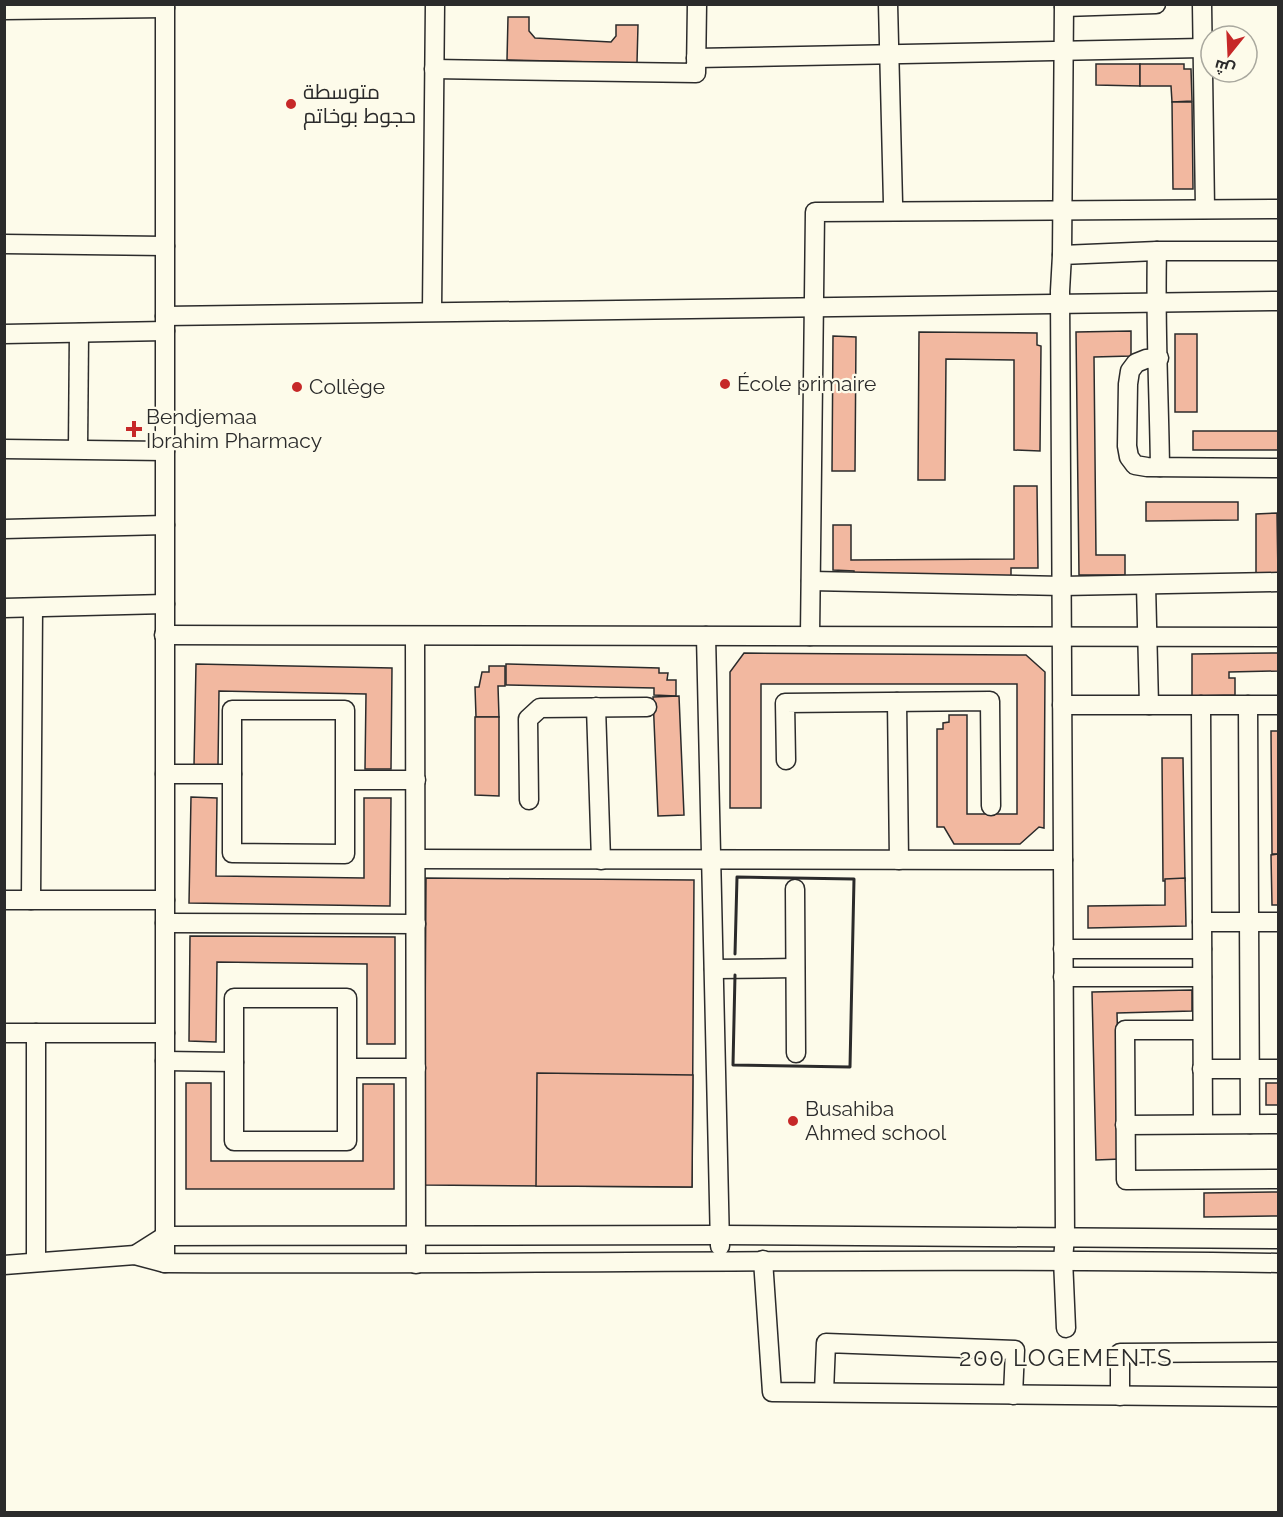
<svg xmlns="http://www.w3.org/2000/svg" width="1283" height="1517" font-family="Raleway,Cairo,sans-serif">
  <rect width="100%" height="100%" fill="#fdfbea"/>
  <g fill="#f2b8a0" stroke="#2b2b2b" stroke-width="1.5">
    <path d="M508,17H529V31L535,38L611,42L616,36V25H638L637,63L507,60Z"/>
    <path d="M1096,64H1140V86L1096,85Z"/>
    <path d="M1140,64H1184V69H1191L1192,101L1172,102L1171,86H1140Z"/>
    <path d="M1172,102H1192L1193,189H1173Z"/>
    <path d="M1131,331V356L1094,357L1096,555H1125V575H1079L1076,332Z"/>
    <path d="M919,332L1037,333V345L1041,346L1040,451L1014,450V360L946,359L945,480H918Z"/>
    <rect x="1175" y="334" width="22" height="78"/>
    <path d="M833,336L856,337L855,471H832Z"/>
    <rect x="1193" y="431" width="85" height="19"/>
    <path d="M1014,486H1037L1038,568H1011V576H854V571L833,570V525H851V560L1014,559Z"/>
    <path d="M1146,502H1238V520L1146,521Z"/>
    <path d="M1277,513L1278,576H1256V514Z"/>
    <path d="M744,653L1026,655L1045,672L1044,828L1039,827L1020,844H954L944,827H937V729H943V723L949,722V715H967V814H1017V684H761V808H730V672Z"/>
    <path d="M1278,653V671L1229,672V678H1235V695L1192,696V654Z"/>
    <path d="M196,664L392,668L391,769H365L366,694L219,691L218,766H194Z"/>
    <path d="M506,664L659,668V673H668L667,680H676V696L654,695V688L506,685Z"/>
    <path d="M489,666H505V686H498L499,717H476L475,687H479L482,672H489Z"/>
    <path d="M679,696L684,815L658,816L653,697Z"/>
    <path d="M475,717H499V796L475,795Z"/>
    <path d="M1271,731H1278V854H1272Z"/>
    <path d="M1162,758H1183L1185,881H1163Z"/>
    <path d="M191,797L217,798L216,876L364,878V798H391L390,906L189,903Z"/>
    <path d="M1278,854V905H1272L1271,855Z"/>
    <path d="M426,878L694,880L692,1187L424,1185Z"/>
    <path d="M1185,878L1186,926L1088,928V906L1165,905V879Z"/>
    <path d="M190,936L395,937V1044H367V964L217,962L216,1042L189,1041Z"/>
    <path d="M1192,990V1011L1117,1013L1121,1159L1096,1160L1092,992Z"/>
    <path d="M537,1073L693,1075L692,1187L536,1186Z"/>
    <path d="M186,1083H211V1161H363V1084H394V1189H186Z"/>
    <rect x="1266" y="1083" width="12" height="22"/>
    <path d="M1278,1192V1216L1204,1217V1193Z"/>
  </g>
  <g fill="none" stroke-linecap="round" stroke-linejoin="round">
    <defs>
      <g id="minor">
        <path d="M888,4L893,203"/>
        <path d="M1202,4L1205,209"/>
        <path d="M1064,7L1156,4"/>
        <path d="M4,10L165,8"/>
        <path d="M696,58L1202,48"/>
        <path d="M434,69L696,73L697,4"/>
        <path d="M4,244L165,246"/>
        <path d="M1157,251C1155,323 1159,395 1160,467"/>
        <path d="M1062,255L1064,4"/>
        <path d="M432,311L435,4"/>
        <path d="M165,316L1278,301"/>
        <path d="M4,334L165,331"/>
        <path d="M1159,358L1146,359L1136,363L1130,371L1128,384L1127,446L1129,457L1135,465L1147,467L1278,468"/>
        <path d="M4,449L165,451"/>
        <path d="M78,449L79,333"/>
        <path d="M4,529L165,525"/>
        <path d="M811,581L1062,586L1278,582"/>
        <path d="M1146,585L1149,705"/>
        <path d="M4,608L165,604"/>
        <path d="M164,635L1278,637"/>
        <path d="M415,636L416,1264"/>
        <path d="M706,636L720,1246"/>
        <path d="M810,636L815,212L1278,209"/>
        <path d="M897,702L899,860"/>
        <path d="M1062,705H1278"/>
        <path d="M1201,705L1203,1124"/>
        <path d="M1248,705L1250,1124"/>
        <path d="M596,707L601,860"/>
        <path d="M786,760L785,703L990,701L991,806"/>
        <path d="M165,774H232"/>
        <path d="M345,780V710H232V853L345,854V780H416"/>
        <path d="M529,800L528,719L540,708L647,707"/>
        <path d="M416,859L1063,860"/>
        <path d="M795,889L796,1053"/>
        <path d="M4,900H165"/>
        <path d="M31,900L33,608"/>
        <path d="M1202,922H1278"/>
        <path d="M165,923L416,924"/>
        <path d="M1063,949H1202"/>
        <path d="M714,969L795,968"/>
        <path d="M1063,977H1202"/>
        <path d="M1202,1030H1125L1126,1180L1278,1179"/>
        <path d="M4,1033H165"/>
        <path d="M36,1033V1262"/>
        <path d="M165,1061L234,1062"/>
        <path d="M347,1068V998H234V1141H347V1068H416"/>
        <path d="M1202,1069H1278"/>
        <path d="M1125,1125L1278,1124"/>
        <path d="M135,1255L165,1236L720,1235L1278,1239"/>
        <path d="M763,1260L772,1392L1278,1397"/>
        <path d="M165,1263V4"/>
        <path d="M4,1265L135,1255L165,1263C536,1265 907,1257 1278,1263"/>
        <path d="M1066,1328L1063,1259L1065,1237L1060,291L1062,255L1157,251H1278"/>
        <path d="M824,1392L826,1343L1015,1350L1013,1395"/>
        <path d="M1120,1396V1353L1278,1352"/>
      </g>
    </defs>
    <use href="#minor" stroke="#2b2b2b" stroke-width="21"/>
    <use href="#minor" stroke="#fdfbea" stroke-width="18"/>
    <path stroke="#2b2b2b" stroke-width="3" d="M735,954L737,877L854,879L850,1067L733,1065L735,975"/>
  </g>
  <g fill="#c62828" stroke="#fdfbea" stroke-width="2">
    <circle cx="291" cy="104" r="6"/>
    <circle cx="725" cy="384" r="6"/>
    <circle cx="297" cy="387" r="6"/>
    <path d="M131 420h6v6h6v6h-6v6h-6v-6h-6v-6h6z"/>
    <circle cx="793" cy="1121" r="6"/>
  </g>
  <g text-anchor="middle" stroke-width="4.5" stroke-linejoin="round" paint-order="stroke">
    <g font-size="21" fill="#2b2b2b" stroke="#fdfbea" text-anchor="start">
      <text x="303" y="99">متوسطة<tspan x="303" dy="24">حجوط بوخاتم</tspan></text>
      <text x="737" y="391">École primaire</text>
      <text x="309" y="394">Collège</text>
      <text x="146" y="424">Bendjemaa<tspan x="146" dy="24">Ibrahim Pharmacy</tspan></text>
      <text x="805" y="1116">Busahiba<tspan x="805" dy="24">Ahmed school</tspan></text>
    </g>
    <g font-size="24" letter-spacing="1.5" fill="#2b2b2b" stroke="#fdfbea">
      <text x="1066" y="1366">200 LOGEMENTS</text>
    </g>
  </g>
  <rect width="1283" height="1517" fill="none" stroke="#2b2b2b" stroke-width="12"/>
  <g transform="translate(1229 54) rotate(198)"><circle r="28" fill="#fdfbea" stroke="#a9a89e" stroke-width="1.5"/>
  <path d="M0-4.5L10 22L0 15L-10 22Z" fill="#c62828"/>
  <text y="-9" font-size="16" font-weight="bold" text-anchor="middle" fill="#2b2b2b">ش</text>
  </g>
</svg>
